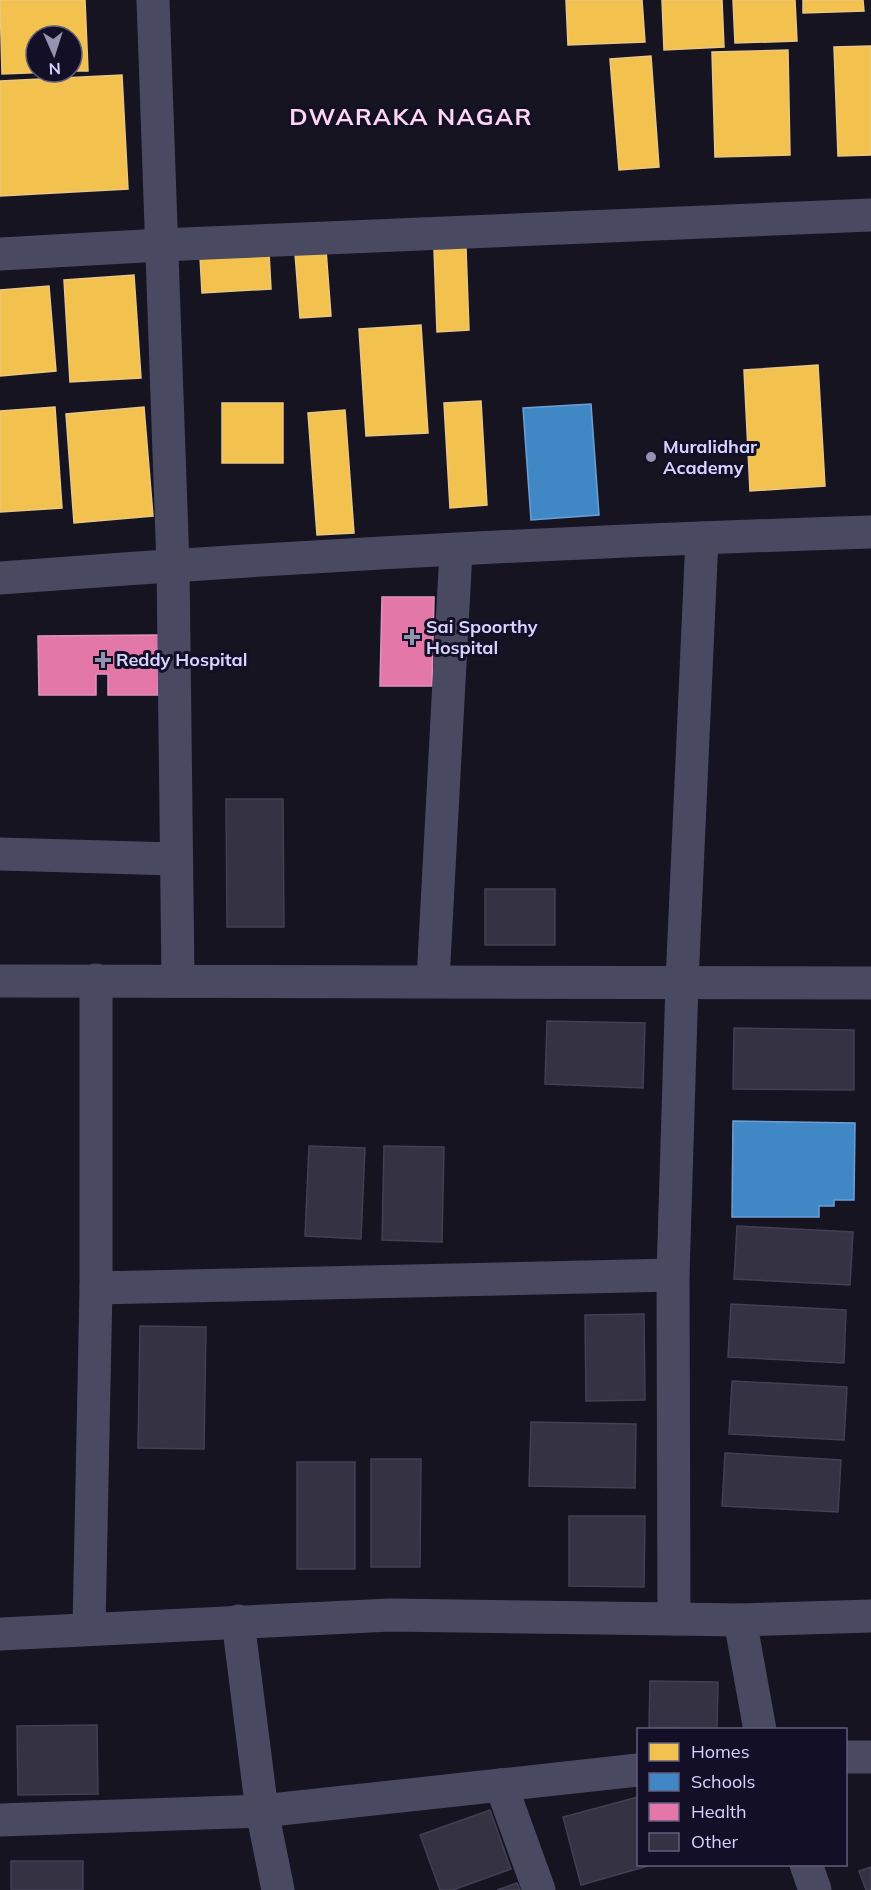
<svg xmlns="http://www.w3.org/2000/svg" width="871" height="1890" font-family="Mulish,sans-serif">
  <rect width="100%" height="100%" fill="#161421"/>
  <g fill="#f2c14e" stroke="#eac783" stroke-width="1.5">
    <path d="M0,0H85L88,71H72V36H36V72H53L2,74Z"/>
    <path d="M566,0H642L645,42L568,45Z"/>
    <path d="M662,0H722L724,47L664,50Z"/>
    <path d="M733,0H795L797,41L735,43Z"/>
    <path d="M803,0H863L864,11L803,13Z"/>
    <path d="M871,46V155L838,156L834,47Z"/>
    <path d="M788,50L790,155L715,157L712,52Z"/>
    <path d="M651,56L659,167L619,170L610,59Z"/>
    <path d="M122,75L128,189L0,196V81Z"/>
    <path d="M466,248L469,330L437,332L434,249Z"/>
    <path d="M326,250L331,316L300,318L295,253Z"/>
    <path d="M269,253L271,289L202,293L200,257Z"/>
    <path d="M134,275L141,378L70,382L64,280Z"/>
    <path d="M49,286L56,371L0,376V290Z"/>
    <path d="M421,325L428,433L366,436L359,329Z"/>
    <path d="M818,365L825,486L750,491L744,370Z"/>
    <path d="M481,401L487,505L450,508L444,403Z"/>
    <rect x="222" y="403" width="61" height="60"/>
    <path d="M55,407L62,508L0,512V411Z"/>
    <path d="M144,407L153,516L74,523L66,414Z"/>
    <path d="M345,410L354,533L317,535L308,413Z"/>
  </g>
  <g fill="#3f88c5" stroke="#6d9fd6" stroke-width="1.5">
    <path d="M591,404L599,515L531,520L523,408Z"/>
    <path d="M733,1121L855,1123L854,1200H834V1206H819V1217H732Z"/>
  </g>
  <g fill="#e377a8" stroke="#e093c2" stroke-width="1.5">
    <path d="M382,597H434L432,686H380Z"/>
    <path d="M158,635V695H108V674H96V695H39L38,636Z"/>
  </g>
  <g fill="#343243" stroke="#433f54" stroke-width="1.5">
    <path d="M226,799H283L284,927H227Z"/>
    <rect x="485" y="889" width="70" height="56"/>
    <path d="M547,1021L645,1023L643,1088L545,1084Z"/>
    <path d="M734,1028L854,1030V1090L733,1089Z"/>
    <path d="M309,1146L365,1148L361,1239L305,1236Z"/>
    <path d="M384,1146L444,1147L442,1242L382,1240Z"/>
    <path d="M737,1226L853,1232L850,1285L734,1279Z"/>
    <path d="M731,1304L846,1310L844,1363L728,1357Z"/>
    <path d="M644,1314L645,1400L586,1401L585,1315Z"/>
    <path d="M140,1326L206,1327L204,1449L138,1448Z"/>
    <path d="M732,1381L847,1387L844,1440L729,1434Z"/>
    <path d="M531,1422L636,1424L635,1488L529,1486Z"/>
    <path d="M725,1453L841,1460L838,1512L722,1506Z"/>
    <path d="M371,1459H421L420,1567H371Z"/>
    <rect x="297" y="1462" width="58" height="107"/>
    <path d="M569,1516H645L644,1587L569,1586Z"/>
    <path d="M650,1681L718,1682L717,1729L649,1728Z"/>
    <path d="M97,1725L98,1794L18,1795L17,1726Z"/>
    <path d="M638,1797V1864H655L581,1885L563,1817Z"/>
    <path d="M490,1810L511,1869L453,1890H440L420,1835Z"/>
    <rect x="11" y="1861" width="72" height="29"/>
    <path d="M871,1867V1890H866L859,1871Z"/>
    <path d="M517,1883L520,1890H497Z"/>
  </g>
  <g fill="none" stroke-linecap="round" stroke-linejoin="round">
    <g stroke="#4a4962" stroke-width="33">
      <path d="M153,0L173,565L178,979"/>
      <path d="M0,254L161,245L871,215"/>
      <path d="M702,538L682,982L673,1275L674,1619L740,1620L871,1616"/>
      <path d="M0,578C290,556 581,541 871,532"/>
      <path d="M0,854L175,859"/>
      <path d="M96,980V1288L673,1275"/>
      <path d="M433,980L456,551"/>
      <path d="M0,981L871,983"/>
      <path d="M740,1620L760,1730"/>
      <path d="M238,1621L262,1811L278,1890"/>
      <path d="M89,1628L96,1288"/>
      <path d="M0,1634L390,1615L674,1619"/>
      <path d="M846,1757H871"/>
      <path d="M501,1785L638,1770"/>
      <path d="M0,1820L262,1811L501,1785L539,1890"/>
      <path d="M806,1864L815,1890"/>
    </g>
  </g>
  <g fill="#9591b1" stroke="#130f26" stroke-width="2">
    <circle cx="651" cy="457" r="6"/>
    <path d="M409 628h6v6h6v6h-6v6h-6v-6h-6v-6h6z"/>
    <path d="M100 651h6v6h6v6h-6v6h-6v-6h-6v-6h6z"/>
  </g>
  <g text-anchor="middle" stroke-width="6" stroke-linejoin="round" paint-order="stroke">
    <g font-size="18" font-weight="bold" fill="#d9d4ff" stroke="#130f26" text-anchor="start">
      <text x="663" y="453">Muralidhar<tspan x="663" dy="21">Academy</tspan></text>
      <text x="426" y="633">Sai Spoorthy<tspan x="426" dy="21">Hospital</tspan></text>
      <text x="116" y="666">Reddy Hospital</text>
    </g>
    <g font-size="24" font-weight="bold" letter-spacing="1.5" fill="#ffd6f0" stroke="#130f26">
      <text x="411" y="125">DWARAKA NAGAR</text>
    </g>
  </g>
  <rect x="637" y="1728" width="210" height="138" fill="#130f26" stroke="#625e7d" stroke-width="1.5"/>
  <rect x="649" y="1743" width="30" height="18" fill="#f2c14e" stroke="#625e7d" stroke-width="1.5"/>
  <text x="691" y="1758" font-size="18" fill="#d9d4ff">Homes</text>
  <rect x="649" y="1773" width="30" height="18" fill="#3f88c5" stroke="#625e7d" stroke-width="1.5"/>
  <text x="691" y="1788" font-size="18" fill="#d9d4ff">Schools</text>
  <rect x="649" y="1803" width="30" height="18" fill="#e377a8" stroke="#625e7d" stroke-width="1.5"/>
  <text x="691" y="1818" font-size="18" fill="#d9d4ff">Health</text>
  <rect x="649" y="1833" width="30" height="18" fill="#343243" stroke="#625e7d" stroke-width="1.5"/>
  <text x="691" y="1848" font-size="18" fill="#d9d4ff">Other</text>
  <g transform="translate(54 54) rotate(177)"><circle r="28" fill="#130f26" stroke="#625e7d" stroke-width="1.5"/>
  <path d="M0-4.5L10 22L0 15L-10 22Z" fill="#9591b1"/>
  <text y="-9" font-size="16" font-weight="bold" text-anchor="middle" fill="#d9d4ff">N</text>
  </g>
</svg>
